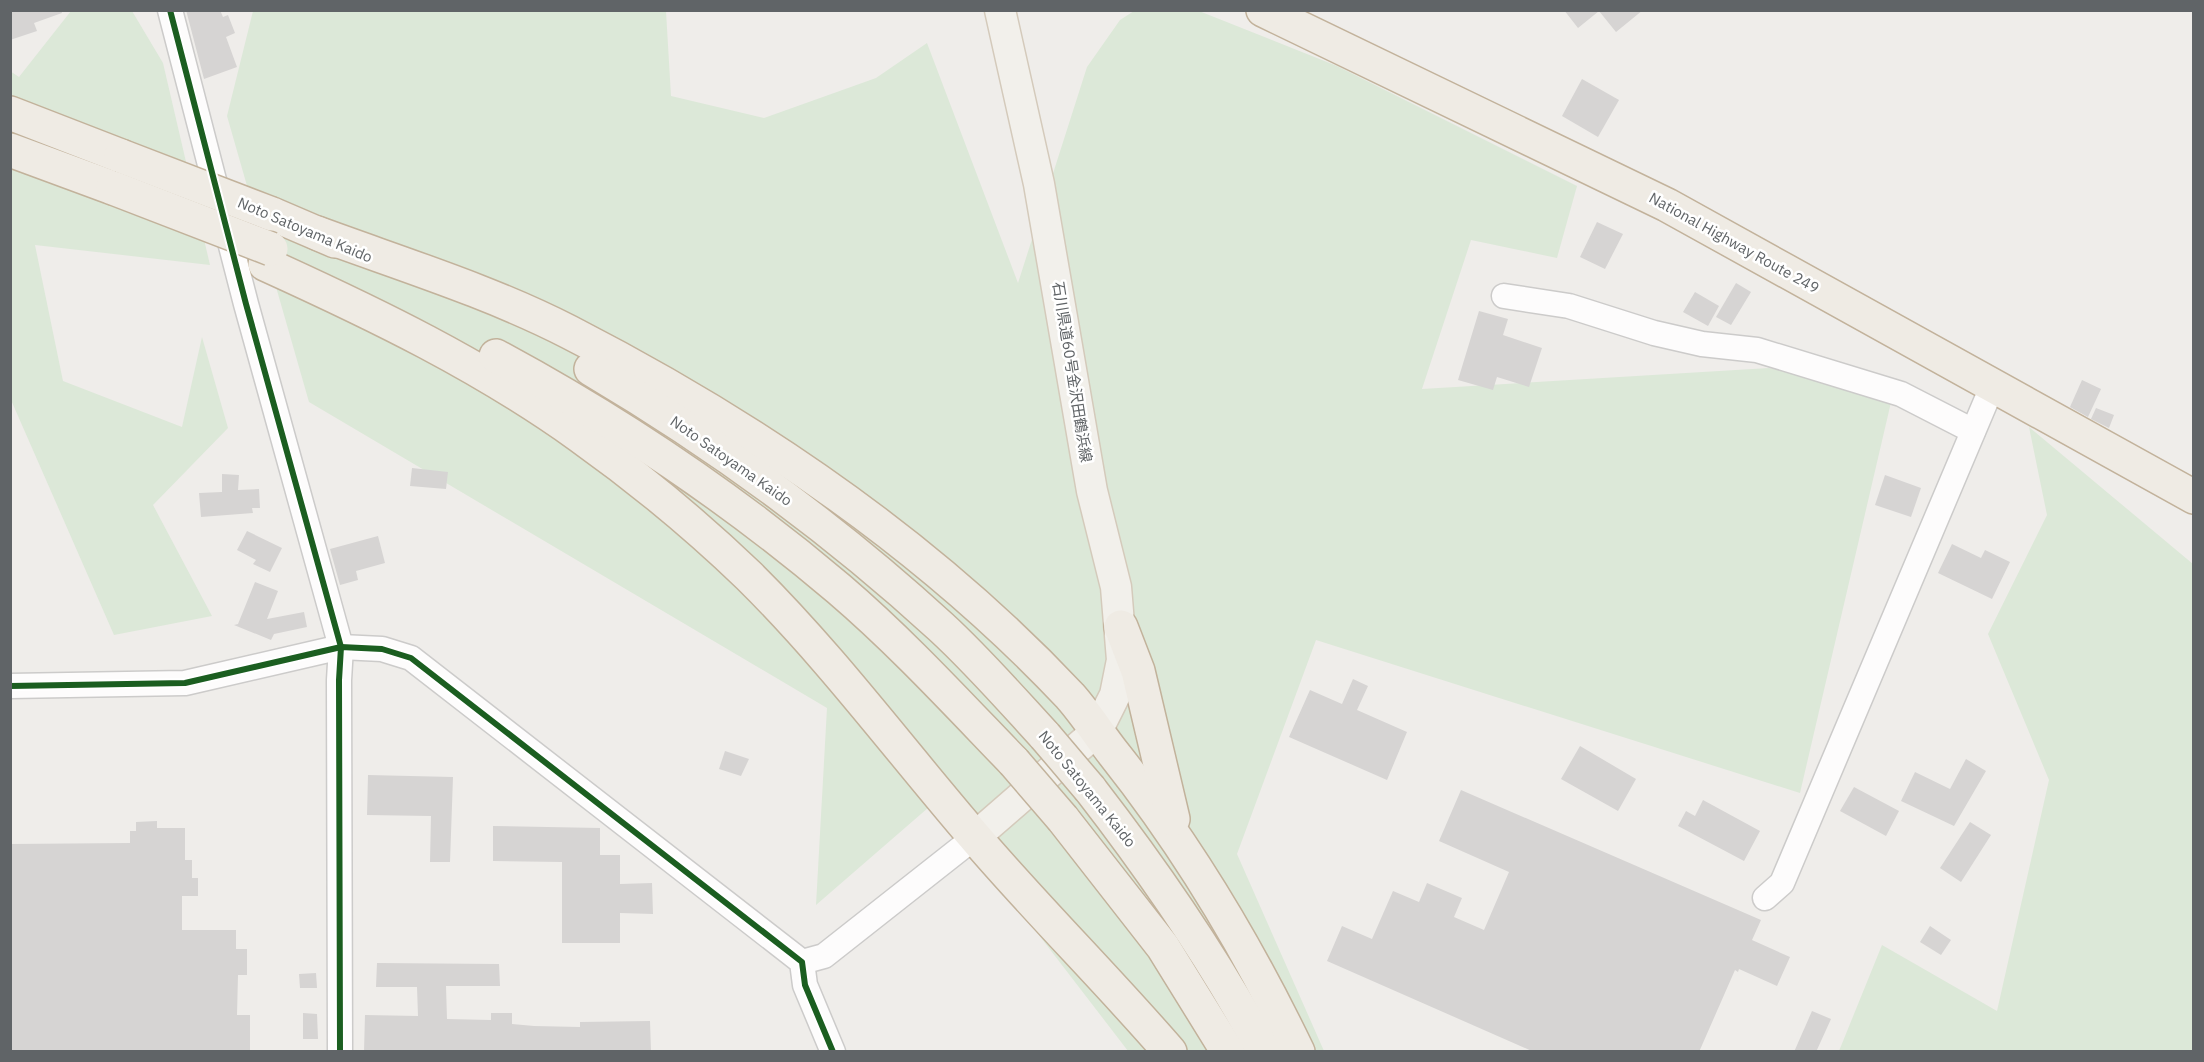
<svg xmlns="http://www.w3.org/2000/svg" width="2204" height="1062" font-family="'IBM Plex Sans','Noto Sans JP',sans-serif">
  <rect width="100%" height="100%" fill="#efedea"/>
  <g fill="#dce8d8">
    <path d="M71,11H132L163,63L210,265L35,245L63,381L182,427L202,337L228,428L153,505L212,616L114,635L11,400L10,71L19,77Z"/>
    <path d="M253,11H666L671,96L764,118L876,78L927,43L1018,283L1087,67L1120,20L1134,11H1199L1337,66L1577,186L1557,258L1471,240L1422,389L1769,368L1892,398L1800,793L1316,640L1237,854L1324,1051H1128L936,801L816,905L827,708L309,402L227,116Z"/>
    <path d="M2029,427L2193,564V1051H1839L1882,945L1997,1011L2049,780L1988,634L2047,515Z"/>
  </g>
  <g fill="#d6d4d3">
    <path d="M10,10H61L62,13L34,23L37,31L10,40Z"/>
    <path d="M186,10H220L223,17L228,15L235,33L226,37L237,67L204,79Z"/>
    <path d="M1564,10H1643L1616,32L1599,11L1578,28Z"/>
    <path d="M1582,79L1619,100L1598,137L1562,116Z"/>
    <path d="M1597,222L1623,234L1605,269L1580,257Z"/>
    <path d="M1736,283L1751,292L1731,325L1716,317Z"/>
    <path d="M1695,292L1719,306L1708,326L1683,312Z"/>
    <path d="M1479,311L1508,319L1503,335L1542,348L1529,387L1497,377L1493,390L1458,380Z"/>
    <path d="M2082,380L2101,389L2088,417L2070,407Z"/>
    <path d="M2096,408L2114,415L2109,428L2091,419Z"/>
    <path d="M412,468L448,472L446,489L410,486Z"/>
    <path d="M222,474L239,475L238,490L259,489L260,508H252L253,513L201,517L199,493L222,492Z"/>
    <path d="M1885,475L1921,488L1911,517L1875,505Z"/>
    <path d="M247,531L282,548L270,572L253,564L256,560L237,550Z"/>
    <path d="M378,536L385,563L356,571L358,580L340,585L330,549Z"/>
    <path d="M1952,544L1981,558L1985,550L2010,562L1992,599L1938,573Z"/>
    <path d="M255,582L278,591L267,619L304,612L307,627L274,634L271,640L234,625L238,624Z"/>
    <path d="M1353,679L1368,686L1357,710L1407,732L1387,780L1289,737L1310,690L1342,704Z"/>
    <path d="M1580,746L1636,779L1618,811L1561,779Z"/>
    <path d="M725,751L749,759L741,776L719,769Z"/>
    <path d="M1966,759L1986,771L1954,826L1901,801L1915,772L1950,789Z"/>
    <path d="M368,775L453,777L450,862H430L431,816L367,815Z"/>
    <path d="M1854,787L1899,811L1886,836L1840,811Z"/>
    <path d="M1461,790L1761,920L1752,940L1790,957L1777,986L1739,969L1738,972L1735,970L1699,1052H1534L1327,961L1342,926L1372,939L1393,891L1419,902L1427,883L1462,898L1454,917L1484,930L1509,872L1439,841Z"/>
    <path d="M1703,800L1760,831L1744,861L1678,826L1686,811L1695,816Z"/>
    <path d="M157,821V828H185V860H192V878H198V896H182V930H236V949H247V975H238L237,1015H250V1051L10,1052V844L130,843V831H136V822Z"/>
    <path d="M1970,822L1991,835L1961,882L1940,868Z"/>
    <path d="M493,826L600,828V855H620V884L652,883L653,914L620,913V943H562V862L493,861Z"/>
    <path d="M1930,926L1951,940L1941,955L1920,942Z"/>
    <path d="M377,963L499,964L500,986H446L447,1019L491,1020V1013H512V1024L534,1026L580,1027V1022L650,1021L651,1052H364L365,1015L418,1016L417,987H376Z"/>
    <path d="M316,973L317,988H300L299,974Z"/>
    <path d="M1812,1011L1831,1019L1816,1052H1794Z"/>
    <path d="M303,1013L317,1014L318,1039H303Z"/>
  </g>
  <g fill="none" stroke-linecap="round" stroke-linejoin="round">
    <defs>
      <g id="minor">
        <path d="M170,10L246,304L341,647L339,680L340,1052"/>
        <path d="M1504,296L1569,306L1654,333L1702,344L1757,350L1901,394L1973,431"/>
        <path d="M10,686L185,683L341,647L382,649L411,658L802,962L805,985L833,1052"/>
        <path d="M1765,898L1782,883L1992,387"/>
        <path d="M802,962L824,956L975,837"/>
      </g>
      <path id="major" d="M975,837L1097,731L1115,695L1122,660L1116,587L1092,491L1039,184L1000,10"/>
      <g id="highway">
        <path d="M1263,10L1667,205L2194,497"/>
        <path d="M10,113L121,156"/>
        <path d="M10,150L113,188"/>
        <path d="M272,214L335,241"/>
        <path d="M317,233C401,264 489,291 569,332C752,426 928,545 1070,696C1086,714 1099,735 1114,754C1187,846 1247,946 1298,1052"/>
        <path d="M265,264C375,314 481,365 580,436C639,478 697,526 749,576C830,656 899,749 973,835C1036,909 1106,978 1170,1052"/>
        <path d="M496,356C617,421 734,500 839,589C901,642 957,703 1014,762"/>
        <path d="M591,369C716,443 834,529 941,627C978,661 1011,699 1045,736"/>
        <path d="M1121,627L1138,671L1173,819"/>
        <path d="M1090,789C1155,873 1214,958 1264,1052"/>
        <path d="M1063,819L1163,947L1228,1052"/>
      </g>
    </defs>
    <use href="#minor" stroke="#cccbca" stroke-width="27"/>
    <use href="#major" stroke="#d4cabb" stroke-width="33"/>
    <use href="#highway" stroke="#c2b29b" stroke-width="36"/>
    <use href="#minor" stroke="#fdfcfc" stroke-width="24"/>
    <use href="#major" stroke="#f2f0eb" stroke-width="30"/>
    <use href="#highway" stroke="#efebe4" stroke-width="33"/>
    <defs>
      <g id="highway-bridge">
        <path d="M121,156L272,214"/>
        <path d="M113,188L271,249"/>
        <path d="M1045,736L1090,789"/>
        <path d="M1014,762L1063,819"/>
      </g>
    </defs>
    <use href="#highway-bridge" stroke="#c2b29b" stroke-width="36" stroke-linecap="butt"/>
    <use href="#highway-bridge" stroke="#efebe4" stroke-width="33"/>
    <defs>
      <g id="cycleway">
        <path d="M170,10L246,304L341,647L339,680L340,1052"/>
        <path d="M10,686L185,683L341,647L382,649L411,658L802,962L805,985L833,1052"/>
      </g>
    </defs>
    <use href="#cycleway" stroke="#fff" stroke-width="10"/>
    <use href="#cycleway" stroke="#1b5e20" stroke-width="6"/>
  </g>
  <g text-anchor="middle" stroke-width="5" stroke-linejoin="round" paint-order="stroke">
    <g font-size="15" fill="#606467" stroke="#fff">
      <text transform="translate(305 230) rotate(23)" y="5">Noto Satoyama Kaido</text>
      <text transform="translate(1734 243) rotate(29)" y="5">National Highway Route 249</text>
      <text transform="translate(1072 372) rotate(81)" y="5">石川県道60号金沢田鶴浜線</text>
      <text transform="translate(731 461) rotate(35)" y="5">Noto Satoyama Kaido</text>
      <text transform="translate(1087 789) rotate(51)" y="5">Noto Satoyama Kaido</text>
    </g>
  </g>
  <rect width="2204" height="1062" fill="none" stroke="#606467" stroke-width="24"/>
</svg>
